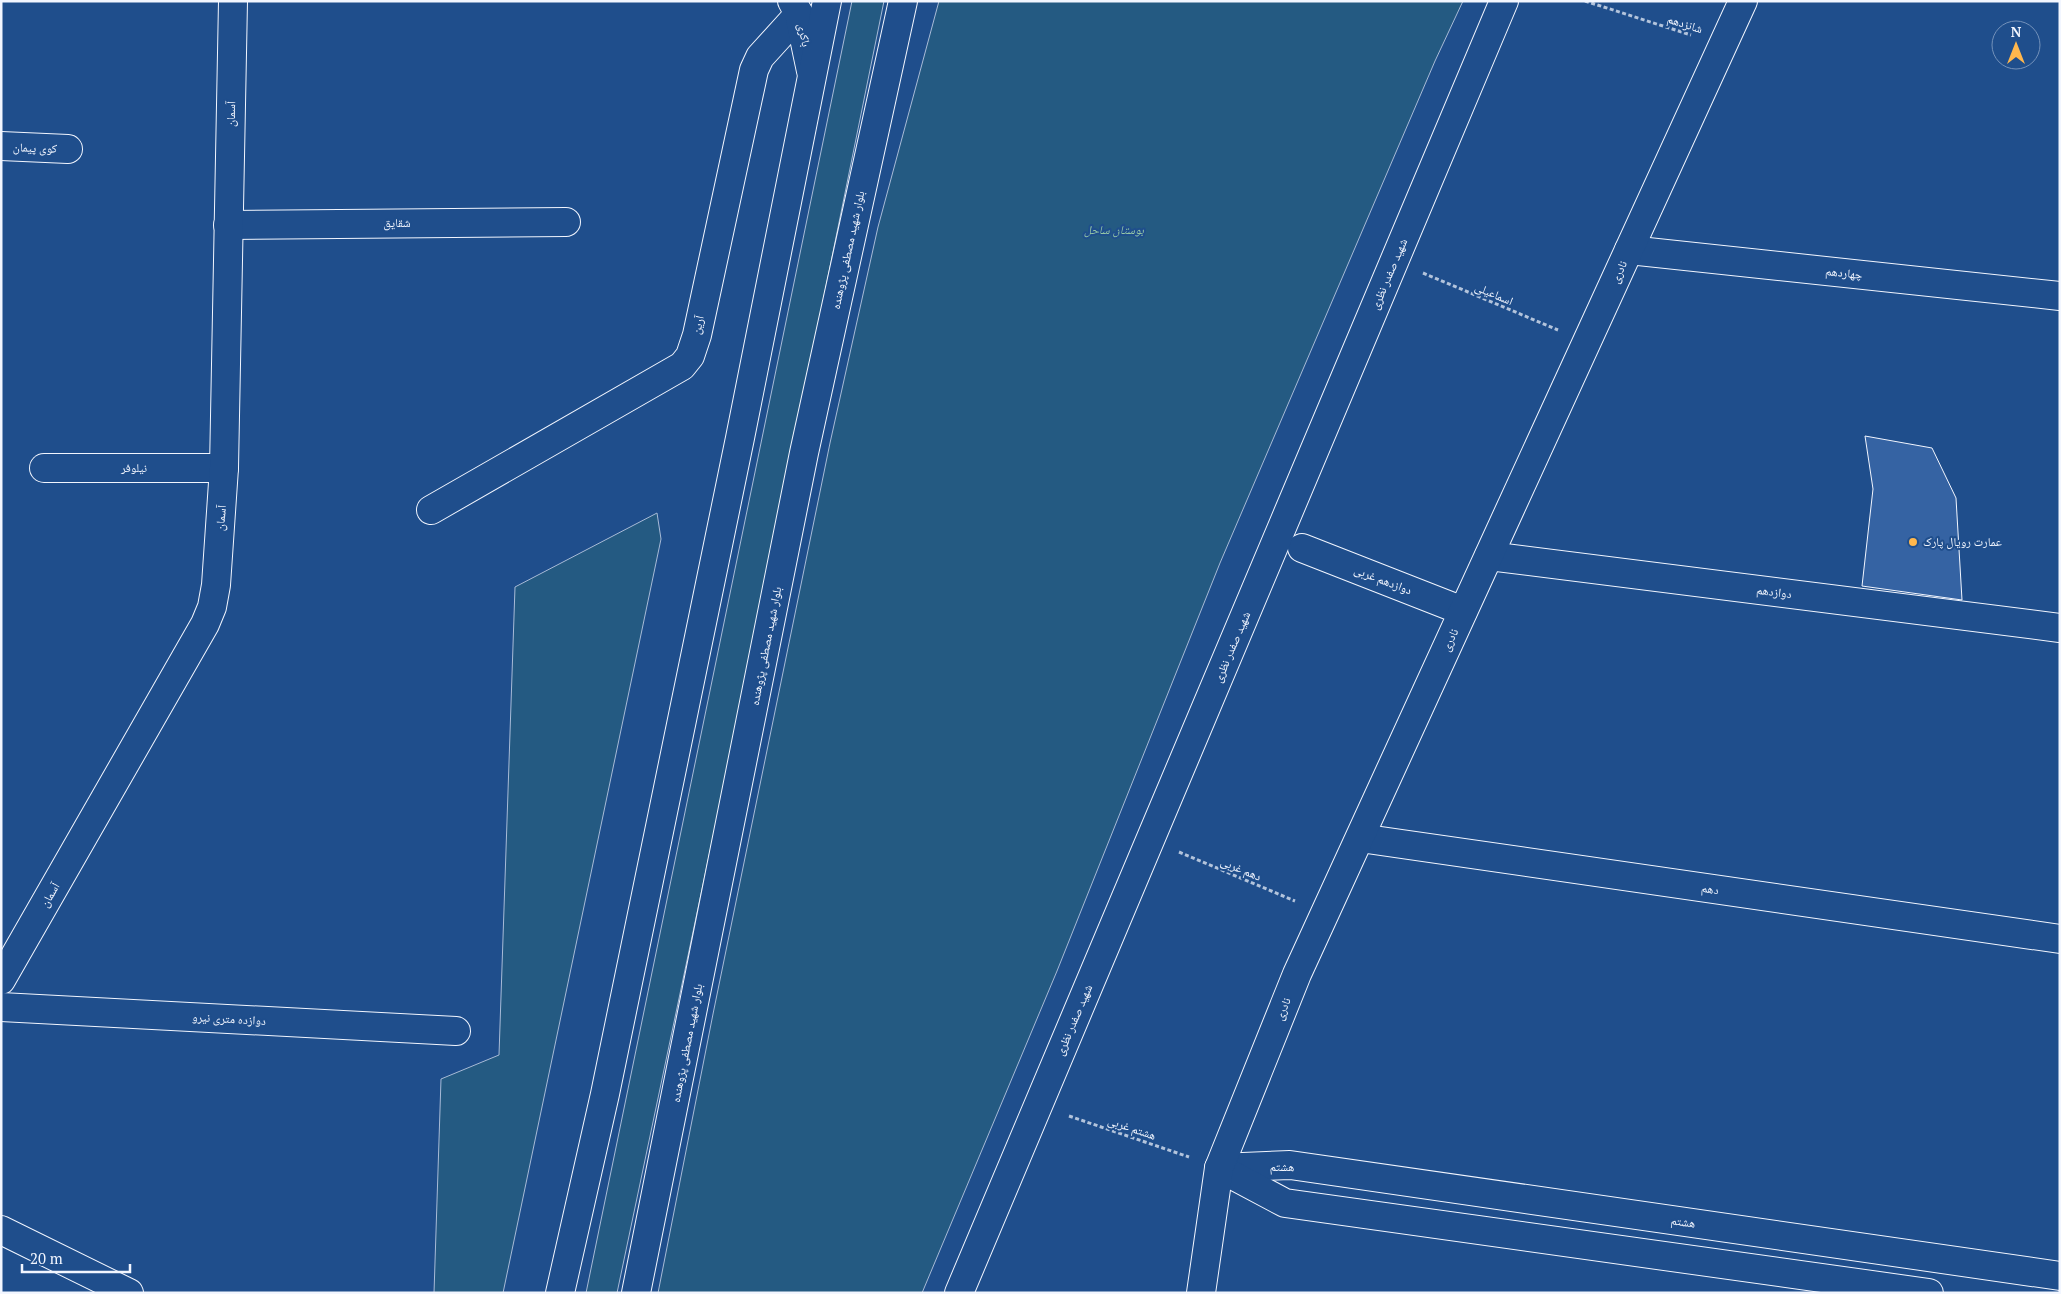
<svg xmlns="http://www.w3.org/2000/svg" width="2061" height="1294" font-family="'PT Serif','Noto Naskh Arabic',serif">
  <rect width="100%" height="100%" fill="#1f4e8c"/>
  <g fill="#245a82" stroke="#a8bbd7">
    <path d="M852,1H884L749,666L617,1293H586Z"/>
    <path d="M939,1H1463L1435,61L1220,563L1057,971L922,1293H658L713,1014L830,443L878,227Z"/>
    <path d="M657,513L661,539L503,1293H434L441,1079L499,1055L515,587Z"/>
  </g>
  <path fill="#3563a3" stroke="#f2f6ff" d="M1865,436L1932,448L1956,498L1962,600L1862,586L1873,489Z"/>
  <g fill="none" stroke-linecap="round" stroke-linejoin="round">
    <defs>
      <g id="minor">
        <path d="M1,146L68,149"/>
        <path d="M228,225L566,222"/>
        <path d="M1629,250L2060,296"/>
        <path d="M44,468H224"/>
        <path d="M431,510L682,366L690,356L697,335L754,70L760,57L799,14"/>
        <path d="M1302,548L1463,611"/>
        <path d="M1489,556L2060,628"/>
        <path d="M1360,838L2060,939"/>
        <path d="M1,980L205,624L212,607L216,585L224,468L233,1"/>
        <path d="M1,1007L456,1031"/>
        <path d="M1219,1168L1290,1165L2060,1276"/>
        <path d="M1221,1169L1285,1203L1929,1293"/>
        <path d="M1,1230L129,1293"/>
      </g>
      <g id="tertiary">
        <path d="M792,1L799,14L811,71"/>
        <path d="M959,1293L1504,1"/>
        <path d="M1201,1293L1219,1168L1297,974L1743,1"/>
      </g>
      <g id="secondary">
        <path d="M560,1293L605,1094L740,438L827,1"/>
        <path d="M636,1293L804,453L903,1"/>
      </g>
    </defs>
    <use href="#minor" stroke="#f2f6ff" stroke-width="30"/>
    <use href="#tertiary" stroke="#f2f6ff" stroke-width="30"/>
    <use href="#secondary" stroke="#f2f6ff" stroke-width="30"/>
    <g stroke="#b3c4dc" stroke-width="3" stroke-dasharray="4 2.5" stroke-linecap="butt">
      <path d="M1585,1L1691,35"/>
      <path d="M1423,273L1558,330"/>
      <path d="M1179,852L1295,901"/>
      <path d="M1069,1116L1189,1157"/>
    </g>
    <use href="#minor" stroke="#1f4e8c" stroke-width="28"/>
    <use href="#tertiary" stroke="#1f4e8c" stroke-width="28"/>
    <use href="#secondary" stroke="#1f4e8c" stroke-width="28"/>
  </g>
  <circle fill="#ffb74d" stroke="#1f4e8c" stroke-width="2" cx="1913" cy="542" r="5"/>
  <g text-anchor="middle" stroke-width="4" stroke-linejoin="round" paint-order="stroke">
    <g font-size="12" fill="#f2f6ff" stroke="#1f4e8c">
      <text transform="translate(1685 24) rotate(18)" y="4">شانزدهم</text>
      <text transform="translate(804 35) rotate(78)" y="4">باکری</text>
      <text transform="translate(231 114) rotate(-89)" y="4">آسمان</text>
      <text transform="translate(35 148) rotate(2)" y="4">کوی پیمان</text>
      <text transform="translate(397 223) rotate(-1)" y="4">شقایق</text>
      <text transform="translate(848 250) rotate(-78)" y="4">بلوار شهید مصطفی پژوهنده</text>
      <text transform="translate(1619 272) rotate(-66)" y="4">نادری</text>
      <text transform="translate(1844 273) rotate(6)" y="4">چهاردهم</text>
      <text transform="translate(1389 274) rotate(-67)" y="4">شهید صفدر نظری</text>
      <text transform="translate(1494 294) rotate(23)" y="4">اسماعیلی</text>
      <text transform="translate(698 325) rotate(-77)" y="4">آرین</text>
      <text x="134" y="472">نیلوفر</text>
      <text transform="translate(221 518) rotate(-86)" y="4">آسمان</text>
      <text transform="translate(1383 580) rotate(21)" y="4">دوازدهم غربی</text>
      <text transform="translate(1774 592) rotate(7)" y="4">دوازدهم</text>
      <text transform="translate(1450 640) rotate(-65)" y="4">نادری</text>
      <text transform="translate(766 646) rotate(-79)" y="4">بلوار شهید مصطفی پژوهنده</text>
      <text transform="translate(1232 647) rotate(-67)" y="4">شهید صفدر نظری</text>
      <text transform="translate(1241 869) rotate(23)" y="4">دهم غربی</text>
      <text transform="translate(1710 889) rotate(8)" y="4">دهم</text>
      <text transform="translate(50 895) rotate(-60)" y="4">آسمان</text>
      <text transform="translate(1283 1009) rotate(-68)" y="4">نادری</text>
      <text transform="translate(229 1019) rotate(3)" y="4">دوازده متری نیرو</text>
      <text transform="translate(1074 1020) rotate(-67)" y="4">شهید صفدر نظری</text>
      <text transform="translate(687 1043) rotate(-79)" y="4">بلوار شهید مصطفی پژوهنده</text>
      <text transform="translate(1132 1128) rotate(19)" y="4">هشتم غربی</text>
      <text x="1282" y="1171">هشتم</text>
      <text transform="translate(1683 1222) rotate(8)" y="4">هشتم</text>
    </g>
    <g font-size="12" font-style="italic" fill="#97c8a6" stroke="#1f4e8c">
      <text x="1114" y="234">بوستان ساحل</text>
    </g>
    <g font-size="12" fill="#f2f6ff" stroke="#1f4e8c" text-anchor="start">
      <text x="1923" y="546">عمارت رویال پارک</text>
    </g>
  </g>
  <rect width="2061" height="1294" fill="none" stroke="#f2f6ff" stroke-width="5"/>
  <g transform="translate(2016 45)"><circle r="24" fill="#1f4e8c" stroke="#7391ba"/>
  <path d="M0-4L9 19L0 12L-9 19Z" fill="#ffb74d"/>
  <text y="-8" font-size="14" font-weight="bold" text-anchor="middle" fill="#f2f6ff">N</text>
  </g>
  <path d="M22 1264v8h108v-8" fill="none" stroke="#f2f6ff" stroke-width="2.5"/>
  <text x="30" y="1264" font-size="15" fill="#f2f6ff" stroke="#1f4e8c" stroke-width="4" paint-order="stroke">20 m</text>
</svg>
